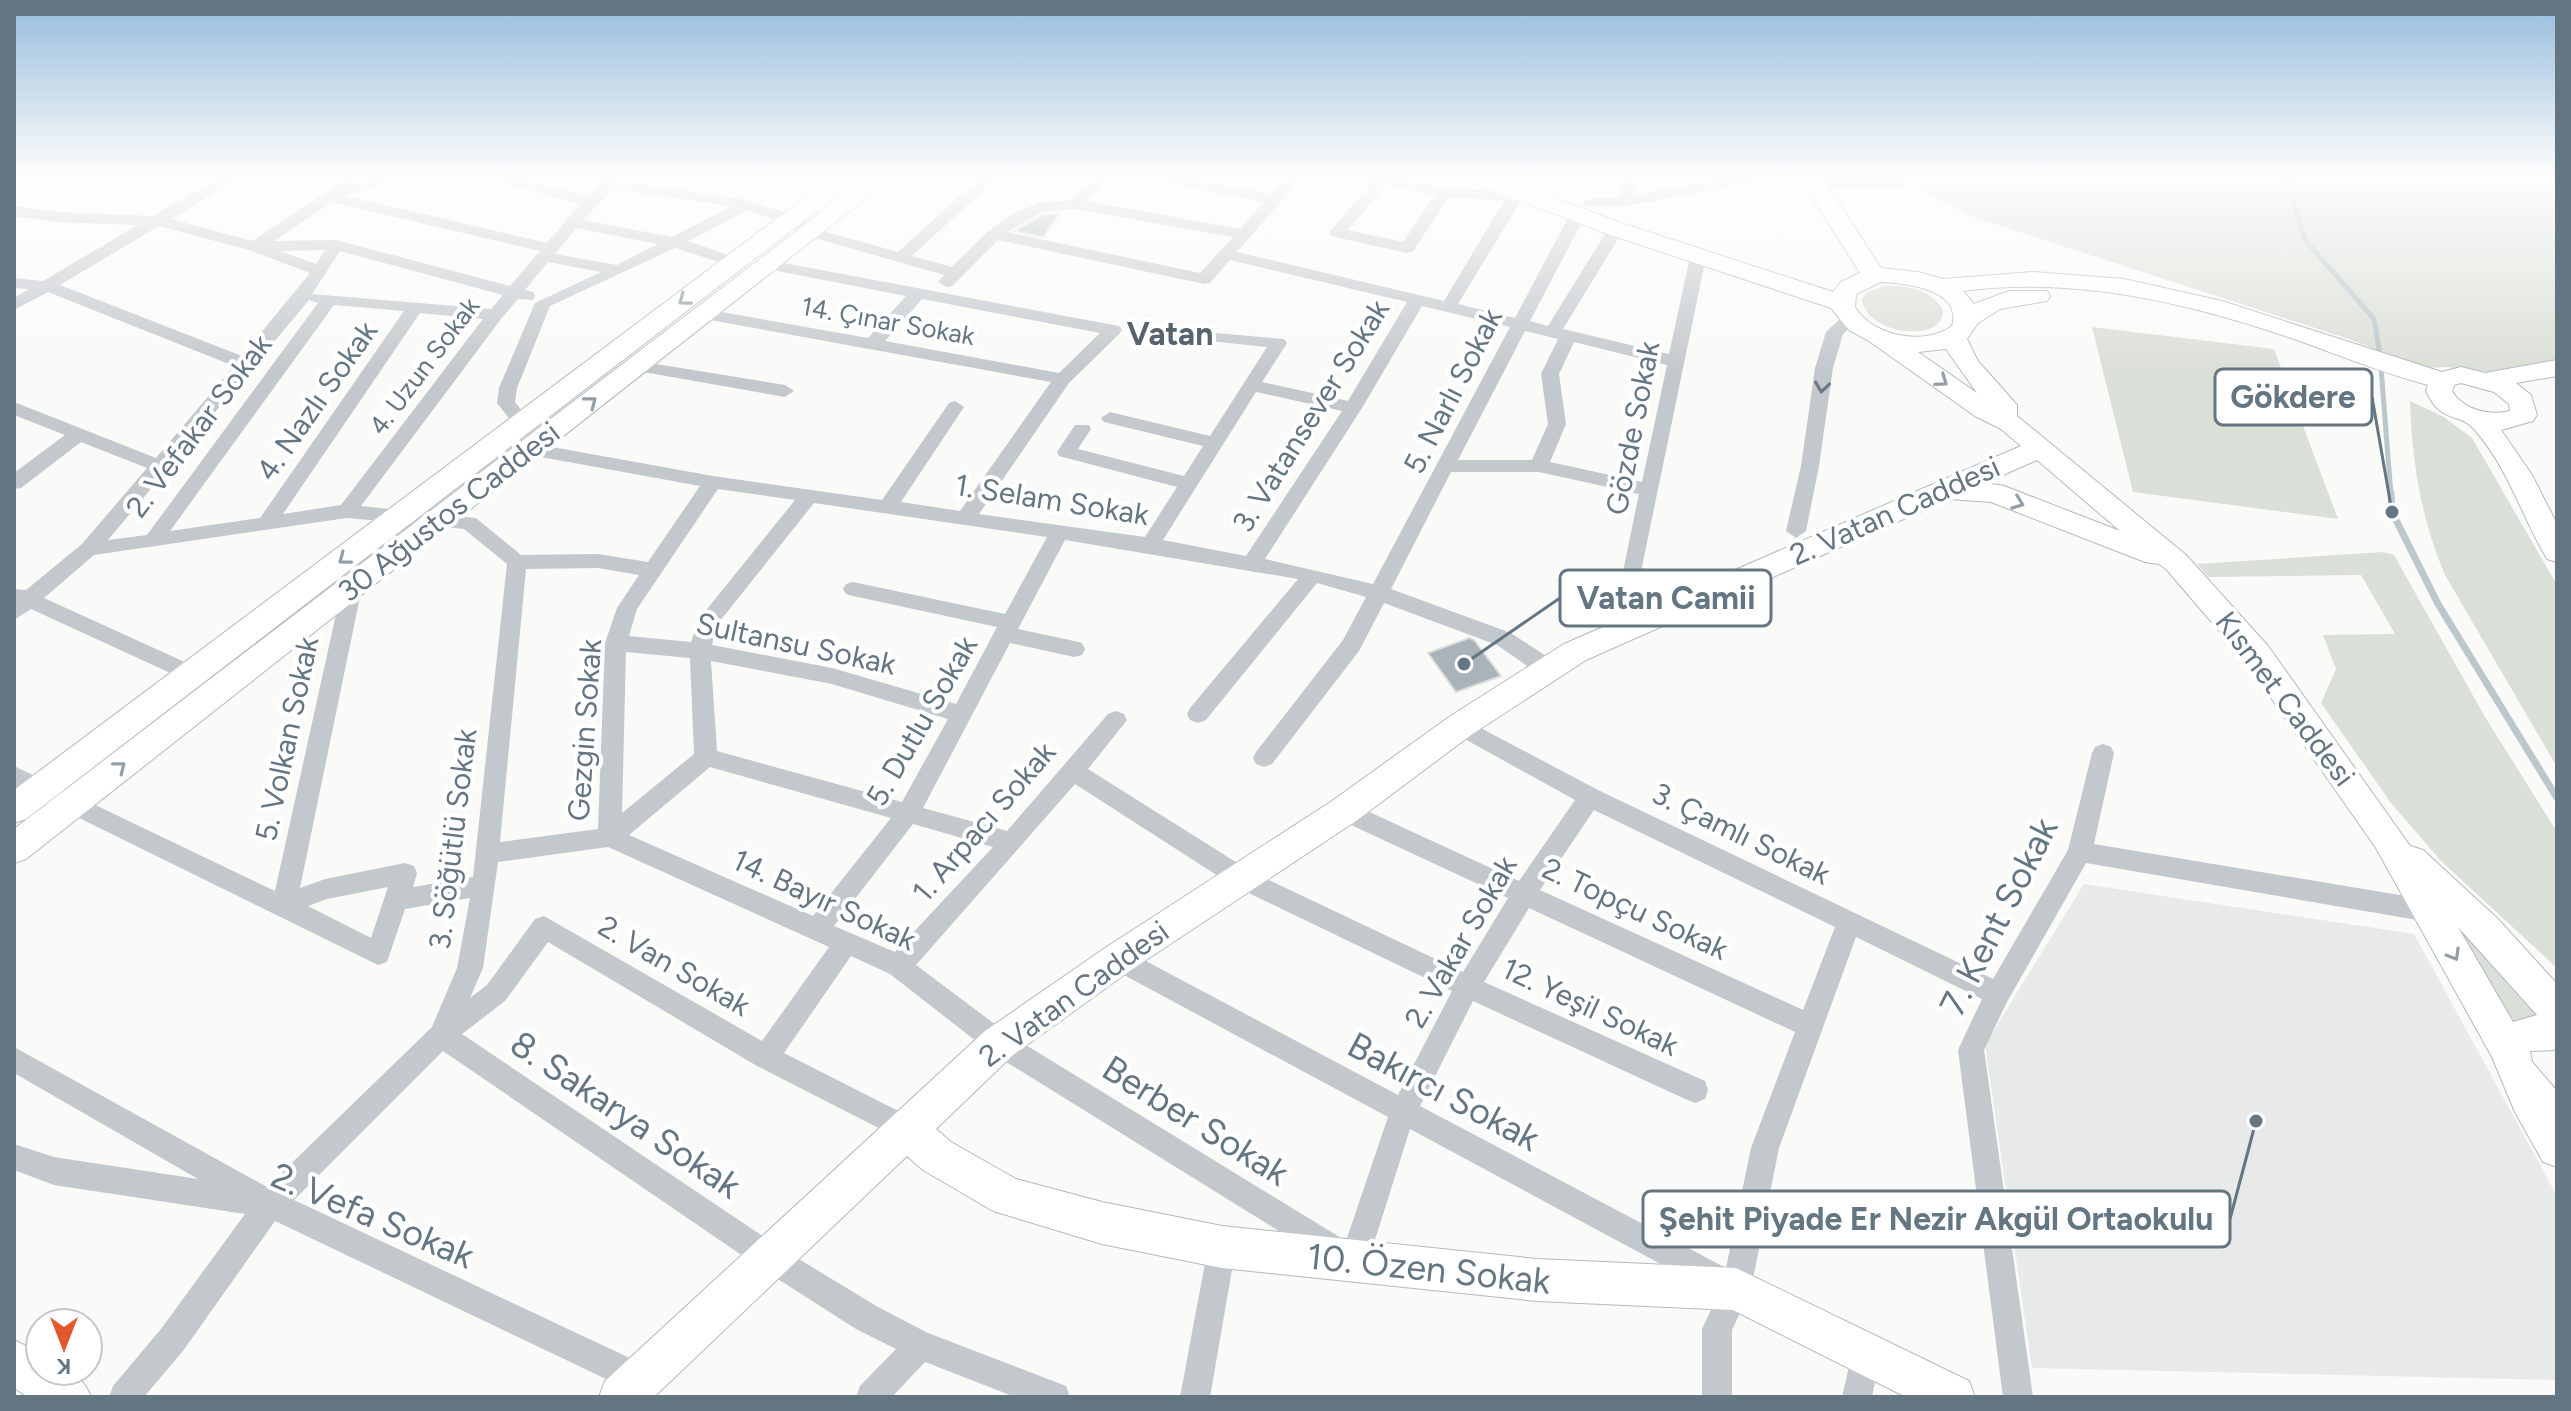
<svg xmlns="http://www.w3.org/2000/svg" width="2571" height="1411" font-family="Figtree,sans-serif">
  <rect width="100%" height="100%" fill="#fafaf8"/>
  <path fill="#e8e9e9" d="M2084,884L2414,934L2557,1196V1380L2032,1368L1985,1045Z"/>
  <g fill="#dadfd7">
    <path d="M1911,175H2557V363L2492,372L2447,367L2422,368L2349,339L1970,216L1922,192Z"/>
    <path d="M1883,286C1906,285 1931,289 1943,310C1943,346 1864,333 1862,299L1866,293Z"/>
    <path d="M2092,327L2274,349L2338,519L2133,492Z"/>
    <path d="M2410,401L2444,417L2472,438L2557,585V767L2445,575C2421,518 2412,463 2410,401Z"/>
    <path d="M2383,552L2394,555L2485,717L2557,832V968L2441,861L2391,803L2321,703L2336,669L2323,635L2395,634L2361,575L2208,577L2197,564Z"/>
    <path d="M2444,909L2557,1021L2519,1019L2511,1027Z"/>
  </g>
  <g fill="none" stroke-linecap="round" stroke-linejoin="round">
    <path stroke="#bbc7cb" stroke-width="5" d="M2285,175L2305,240L2374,319L2380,355L2391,495"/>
    <path stroke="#bbc7cb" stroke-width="7" d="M2391,493L2392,512L2438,604L2557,798"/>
  </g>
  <g fill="#aab3b9" stroke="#dcdcda" stroke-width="2">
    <path d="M1059,214L1043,237L1015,231L1043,215Z"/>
    <path d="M1469,638L1474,640L1501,676L1456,692L1428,653Z"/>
  </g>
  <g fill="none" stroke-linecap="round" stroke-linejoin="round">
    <defs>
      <g id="secondary">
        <path d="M870,175H895L26,859L14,863V829Z"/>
        <path d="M1462,175H1493L1624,224L1833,292L1841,282L1860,273L1798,175H1820L1881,268L1918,272L1943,279L2033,272L2124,279L2222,301L2442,372L2461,367L2485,373L2557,360V376L2516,383L2531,395L2537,415L2533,421L2501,430L2532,475L2557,524V562L2547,559C2522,517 2507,465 2473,428C2458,412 2441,424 2426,391L2428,385C2382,373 2339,355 2294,339C2188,303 2077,276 1963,291L1974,304L2009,291H2047L2050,296L2047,301L2000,309L1978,323L1967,339L1978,361L2017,405V416L2186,555L2268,646L2410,846L2423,850L2498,919L2557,984V1050L2530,1051L2532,1062L2557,1091V1167L2543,1162L2515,1112L2492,1057L2376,848L2246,662L2166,569L2159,564L2145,562L1991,502L1949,499L1586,660L1471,735L1356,821L1131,970L1013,1055L936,1129L951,1142L1016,1179L1102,1202L1222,1226L1537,1259L1736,1268L1969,1381L1975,1397H1906L1733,1310L1537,1301L1222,1268L1102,1244L993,1211L923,1170L907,1156L654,1397H599L605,1381L985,1031L1105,948L1332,801L1449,717L1564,644L2021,446L2001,429L1975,416L1869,341L1849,330L1831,308L1608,234L1465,180ZM1881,282C1905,283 1963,289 1952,326C1925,346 1873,337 1855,307L1856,294ZM1946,349L1977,393L1918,352ZM2461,383L2494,392L2509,404L2510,411C2490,416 2463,410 2452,391L2454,385ZM2037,460L2120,531L2004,486L1985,483ZM2458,927L2537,1015L2513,1022Z"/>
        <path d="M827,185L835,187L838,192L835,197L26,819L14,823V790L819,187Z"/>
        <path d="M14,1340L40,1353V1371C66,1371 81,1371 91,1397H28L14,1388Z"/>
      </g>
    </defs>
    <use href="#secondary" stroke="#b3babf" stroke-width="2"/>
    <g fill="#c3c8cc" fill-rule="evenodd">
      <path d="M14,175H27L14,183Z"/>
      <path d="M223,175H242L171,219L252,241L324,194L345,175H362L352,184L383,175H406L346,196L547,243L580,204L484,178L481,175H506L587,196L600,185L584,175H604L614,180L746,200L795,216L816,229L898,252L983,175H1000L912,256L952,267L988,231L1014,213L1039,203L1070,200L1097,175H1114L1087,201L1240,229L1264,202L1151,180L1143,175H1174L1271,194L1288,175H1304L1237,252L1444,301L1504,201L1449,197L1413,251L1407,253L1331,236L1329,233L1372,182L1353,175H1385L1445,187L1510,192L1518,187L1523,189L1526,192L1458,304L1515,318L1570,214L1578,209L1586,214L1530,321L1548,326L1608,229L1616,224L1624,229L1563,329L1669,354L1690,257L1698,252L1706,257L1632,615H1618L1615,610L1639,494L1539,472H1451L1391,589L1511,633L1555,662L1558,668L1555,674H1539L1497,645L1384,603L1359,651L1272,764L1264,767L1256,764L1253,758L1256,752L1343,640L1366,597L1317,583L1206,720L1198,723L1190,720L1187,714L1190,708L1298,579L1065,540L1018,629L1074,641L1082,643L1085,649L1082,655L1074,657L1010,643L923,808L1007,831L1108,714L1116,711L1124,714L1127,720L1088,769L1250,871L1463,972L1508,898L1336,818L1332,811L1336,804L1344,802L1352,804L1519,881L1575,800L1452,732L1449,726L1452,720L1460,717L1598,790L1993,979L2068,850L2092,753L2095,747L2103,744L2111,747L2114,753L2094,844L2429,900L2438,904L2441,911L2438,918L2429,922L2086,863L2007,1002L1984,1050L2033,1397H2003L1958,1050L1982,999L1856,937L1779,1148L1751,1289L1732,1330V1397H1702V1329L1719,1293L1707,1289L1410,1129L1368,1262L1363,1272L1353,1277L990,1052L890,974L851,956L784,1053L916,1120L920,1129L916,1138L906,1142L757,1066L548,942L505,1001L462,1034L779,1247L878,1307L928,1333L1066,1386L1070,1397H1015L925,1362L892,1397H856L860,1386L896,1349L856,1329L759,1267L443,1051L294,1200L651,1368L655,1379L651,1390L640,1394L629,1390L275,1221L183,1351L144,1397H109L113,1386L161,1329L245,1214L54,1185L14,1170V1144L54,1157L198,1179L14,1073V1047L267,1187L432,1027L457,968L470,898L405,909L387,962L378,965L14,786V766L275,891L342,587L345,582H359L362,587L300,888L325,879L405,863L414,866L417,873L413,887L473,877L507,564L464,529L347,518L94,555L44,598L200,669L203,675L200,681L192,683L31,609L14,620V589L26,590L82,544L147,468L81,442L21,488L14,489V473L65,435L14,415V402L156,458L234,366L48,292L14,310V298L29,289L14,288V278L43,281L138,225L58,222L14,216V206L58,212L153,216ZM1386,185L1435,195L1403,242L1348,230ZM613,189L732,206L672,237L583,220ZM332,202L540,251L510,286L336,240L274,241ZM1075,209L1233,237L1200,273L1007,232L1042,212ZM748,210L784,223L804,235L944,275L938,282L946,287L952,286L998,240L1204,284L1210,283L1230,260L1407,302L1348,401L1262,382L1287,343L1284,339L1193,331L1190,335L1199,340L1267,347L1210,436L1110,412L1101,418L1104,422L1203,446L1184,476L1078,449L1091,429L1089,425H1075L1057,452L1059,456L1177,487L1145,537L979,514L1069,383L1119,334L1122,330L1119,326L768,260L760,265L762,268L906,296L868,338L705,309L697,314L699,318L1051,382L960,511L901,502L964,407L955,401L949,403L882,500L713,476L530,443L523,445L521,449L523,453L530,455L700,486L648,562L598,554L521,555L476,518L361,506L501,319L518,299L533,300L535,296L533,292L525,290L548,262L601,272L535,303L499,388L497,403L516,427L522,429L531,423L515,402L517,388L550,306L675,248L728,265H740V259L688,241ZM159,226L249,250L310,273L242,356L60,285ZM576,228L658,244L617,265L555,254ZM325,250L316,264L280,251ZM340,251L503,295L491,309L312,294ZM922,299L1100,333L1059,373L885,341ZM309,300L318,303L147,535L108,540ZM334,305L404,311L260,518L170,531ZM1422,306L1510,327L1373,584L1265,559L1362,408ZM420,313L483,319L341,505L283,514ZM1525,331L1558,339L1541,374L1548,424L1532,460H1458ZM1574,342L1667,365L1642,482L1550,462L1566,424L1559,374ZM1256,392L1342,411L1246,556L1163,540ZM718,489L795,500L699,619L691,642L629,636L637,609ZM814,503L1047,537L1005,614L853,582L846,584L843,589L846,594L853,596L997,627L956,704L832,668L712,645L716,626ZM598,568L639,575L617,608L605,643L598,829L500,842L526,569ZM626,652L690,658L694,754L622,813ZM711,661L832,684L948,719L902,802L717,751ZM710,767L891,818L813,916L629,835ZM1075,784L1232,885L1452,991L1398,1095L1127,951L1118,948L1109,951L1105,959L1109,967L1388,1117L1346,1241L1008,1034L916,965ZM1594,810L1835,927L1803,1010L1540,890ZM913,824L993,847L895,952L834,926ZM608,847L829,947L762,1041L544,916L535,919L487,985L470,998L483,968L498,862ZM388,887L371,938L308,906L327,899ZM1529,908L1795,1032L1751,1148L1726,1268L1420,1106L1473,1001L1685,1099L1695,1103L1705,1099L1708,1090L1705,1081L1484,982Z"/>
      <path d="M1620,175H1636L1633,195L1742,175H1775L1767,180L1625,206H1584V200L1618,197Z"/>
      <path d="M1813,178L1903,179L1911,184L1903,189L1808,186V180Z"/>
      <path d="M1851,313L1860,318L1843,334L1833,368L1819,466L1806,531L1796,538L1786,531L1801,466L1815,368L1826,332L1845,314Z"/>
      <path d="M638,361L785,385L794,391L785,397L632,370L629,366L632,362Z"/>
      <path d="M1222,1233L1232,1237L1236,1247L1210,1397H1180L1208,1247L1212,1237Z"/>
      <path d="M1866,1337L1877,1341L1881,1352L1872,1397H1842L1855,1341Z"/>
    </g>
    <use href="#secondary" fill="#fff" fill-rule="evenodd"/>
  </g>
  <defs><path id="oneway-chevron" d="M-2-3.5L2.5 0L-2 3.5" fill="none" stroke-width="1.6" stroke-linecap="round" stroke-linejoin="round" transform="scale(2)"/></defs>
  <g stroke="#939fa8">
    <use href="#oneway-chevron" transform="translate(684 300) rotate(143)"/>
    <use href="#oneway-chevron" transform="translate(1942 381) rotate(35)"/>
    <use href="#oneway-chevron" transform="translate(591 402) rotate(-38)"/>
    <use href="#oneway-chevron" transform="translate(2018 503) rotate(21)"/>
    <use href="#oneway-chevron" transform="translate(344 559) rotate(143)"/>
    <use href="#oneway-chevron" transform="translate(120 767) rotate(-38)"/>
    <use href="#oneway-chevron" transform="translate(2454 955) rotate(60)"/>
  </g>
  <use stroke="#6a7a87" href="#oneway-chevron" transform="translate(1822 387) rotate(98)"/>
  <linearGradient id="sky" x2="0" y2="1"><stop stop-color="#96bcdc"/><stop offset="0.47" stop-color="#fdfdfc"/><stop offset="1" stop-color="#fdfdfc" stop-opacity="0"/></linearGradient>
  <rect width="2571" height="373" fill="url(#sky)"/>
  <g text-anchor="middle" stroke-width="8" stroke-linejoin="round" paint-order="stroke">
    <g font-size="26" fill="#657683" stroke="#fff">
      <text transform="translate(888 321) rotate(10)" y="9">14. Çınar Sokak</text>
      <text transform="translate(424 366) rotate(-53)" y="9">4. Uzun Sokak</text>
    </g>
    <g font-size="30" fill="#657683" stroke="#fff">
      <text transform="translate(1453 391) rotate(-63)" y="10">5. Narlı Sokak</text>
      <text transform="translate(317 401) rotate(-55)" y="10">4. Nazlı Sokak</text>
      <text transform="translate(1311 416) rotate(-58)" y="10">3. Vatansever Sokak</text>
      <text transform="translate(199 426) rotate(-53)" y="10">2. Vefakar Sokak</text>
      <text transform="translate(1633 428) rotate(-79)" y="10">Gözde Sokak</text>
      <text transform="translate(1052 500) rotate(9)" y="10">1. Selam Sokak</text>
      <text transform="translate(1895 511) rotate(-24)" y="10">2. Vatan Caddesi</text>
      <text transform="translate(449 512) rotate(-38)" y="10">30 Ağustos Caddesi</text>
      <text transform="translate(796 644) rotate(12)" y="10">Sultansu Sokak</text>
      <text transform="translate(2285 699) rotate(53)" y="10">Kısmet Caddesi</text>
      <text transform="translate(922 721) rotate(-60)" y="10">5. Dutlu Sokak</text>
      <text transform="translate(585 730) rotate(-86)" y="10">Gezgin Sokak</text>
      <text transform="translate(287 739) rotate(-78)" y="10">5. Volkan Sokak</text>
      <text transform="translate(984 822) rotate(-49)" y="10">1. Arpacı Sokak</text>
      <text transform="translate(1741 834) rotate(26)" y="10">3. Çamlı Sokak</text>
      <text transform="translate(453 839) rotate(-83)" y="10">3. Söğütlü Sokak</text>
      <text transform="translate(824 900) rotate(25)" y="10">14. Bayır Sokak</text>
      <text transform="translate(1635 909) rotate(25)" y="10">2. Topçu Sokak</text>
      <text transform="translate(1461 942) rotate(-60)" y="10">2. Vakar Sokak</text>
      <text transform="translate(674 966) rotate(30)" y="10">2. Van Sokak</text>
      <text transform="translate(1074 994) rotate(-36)" y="10">2. Vatan Caddesi</text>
      <text transform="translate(1590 1007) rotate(25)" y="10">12. Yeşil Sokak</text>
    </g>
    <g font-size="32" font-weight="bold" fill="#57646e" stroke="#fff">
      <text x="1170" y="345">Vatan</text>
    </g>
    <g font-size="36" fill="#657683" stroke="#fff">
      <text transform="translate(1998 916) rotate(-63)" y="13">7. Kent Sokak</text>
      <text transform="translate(1444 1091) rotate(28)" y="13">Bakırcı Sokak</text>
      <text transform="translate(626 1114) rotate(34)" y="13">8. Sakarya Sokak</text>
      <text transform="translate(1196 1120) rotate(32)" y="13">Berber Sokak</text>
      <text transform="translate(373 1215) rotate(23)" y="13">2. Vefa Sokak</text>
      <text transform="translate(1429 1268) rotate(6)" y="13">10. Özen Sokak</text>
    </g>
  </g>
  <path fill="none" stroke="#657683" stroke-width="3" d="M2392 512L2372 397M1464 664L1560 598M2256 1121L2230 1219"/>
  <g fill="#657683" stroke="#fff" stroke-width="3">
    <circle cx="2392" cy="512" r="8"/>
    <circle cx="1464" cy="664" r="8"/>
    <circle cx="2256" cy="1121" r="8"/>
  </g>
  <g fill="#fff" stroke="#657683" stroke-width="3">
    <rect x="2215" y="369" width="157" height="56" rx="8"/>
    <rect x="1560" y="570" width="211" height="56" rx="8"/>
    <rect x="1643" y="1191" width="587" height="56" rx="8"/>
  </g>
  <g font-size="32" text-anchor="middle" font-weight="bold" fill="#657683">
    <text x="2293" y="408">Gökdere</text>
    <text x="1666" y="609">Vatan Camii</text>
    <text x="1936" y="1230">Şehit Piyade Er Nezir Akgül Ortaokulu</text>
  </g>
  <rect width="2571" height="1411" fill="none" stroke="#657683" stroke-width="32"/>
  <g transform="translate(64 1347) rotate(180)"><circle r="38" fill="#ffffff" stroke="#c1c8cd" stroke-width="2"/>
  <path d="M0-6L14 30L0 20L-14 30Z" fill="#e4572e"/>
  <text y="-12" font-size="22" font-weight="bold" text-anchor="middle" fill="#657683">K</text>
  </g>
</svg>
